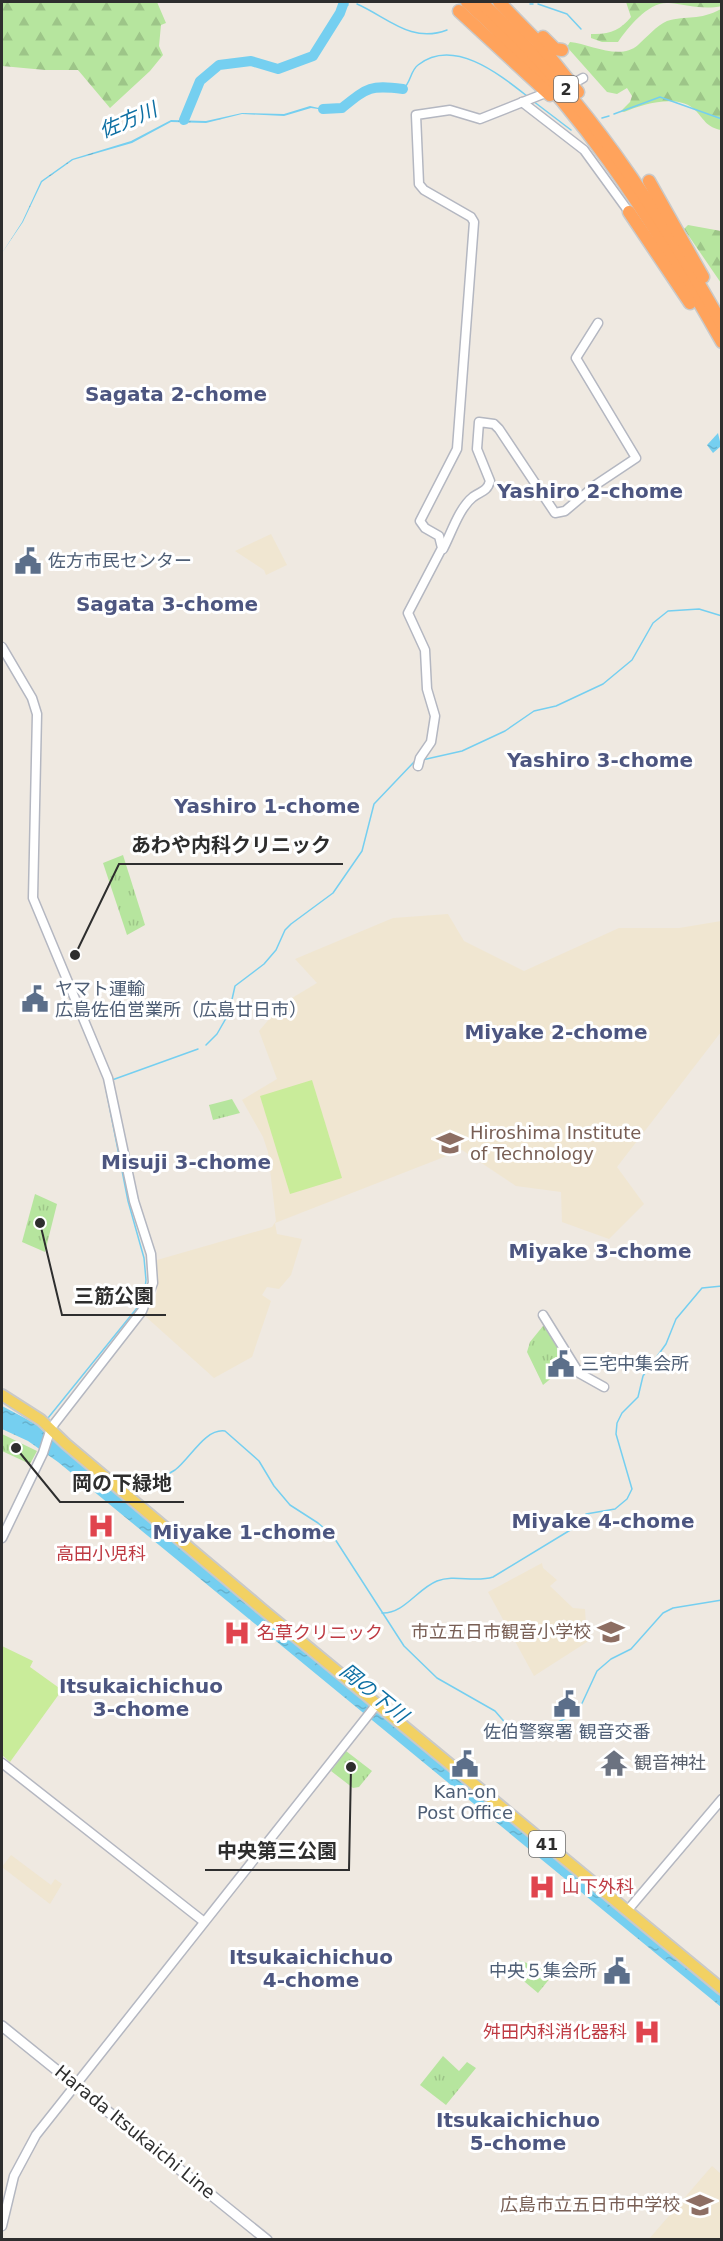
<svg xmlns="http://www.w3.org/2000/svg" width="723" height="2241" font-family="'DejaVu Sans','Noto Sans JP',sans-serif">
  <defs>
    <pattern id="grass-tufts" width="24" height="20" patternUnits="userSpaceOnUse" patternTransform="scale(1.5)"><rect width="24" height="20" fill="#b6e59e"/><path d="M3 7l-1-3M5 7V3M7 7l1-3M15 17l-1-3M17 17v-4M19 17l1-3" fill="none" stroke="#9dc588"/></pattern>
    <pattern id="forest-firs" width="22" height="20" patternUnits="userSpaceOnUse" patternTransform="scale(1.5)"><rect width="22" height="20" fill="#b6e59e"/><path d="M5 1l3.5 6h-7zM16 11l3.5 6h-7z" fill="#9dc588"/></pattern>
    <pattern id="water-ripples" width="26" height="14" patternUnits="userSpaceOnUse" patternTransform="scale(1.5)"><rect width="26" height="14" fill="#75cff0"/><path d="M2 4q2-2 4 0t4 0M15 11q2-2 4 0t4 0" fill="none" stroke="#66b2ce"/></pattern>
  </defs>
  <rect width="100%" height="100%" fill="#efe9e1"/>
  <g fill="#f0e6d1">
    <path d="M271,534L287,565L266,575L264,570L235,551Z"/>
    <path d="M448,914L464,941L524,971L619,928H679L721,921V1032L617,1167L644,1204L609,1239L562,1222L561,1192L516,1186L462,1150L275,1223L277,1234L302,1239L291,1275L279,1289L267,1287L262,1295L271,1301L252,1357L214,1378L145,1316L157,1292V1260L272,1227L276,1221L268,1152L263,1137L242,1100L277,1079L259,1031L282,1004L317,983L295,959L393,918Z"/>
    <path d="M542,1563L543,1568L557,1580L550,1586L573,1608L585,1609L587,1642L534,1676L488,1592Z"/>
    <path d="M11,1855L51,1885L55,1879L62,1884L50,1904L2,1867Z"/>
    <path d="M712,2166L721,2174V2239H649Z"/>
  </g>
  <g fill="url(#grass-tufts)">
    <path d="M123,855L145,925L127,935L103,863Z"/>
    <path d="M232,1099L240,1113L213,1120L209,1105Z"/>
    <path d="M35,1194L57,1204L45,1252L22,1242Z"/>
    <path d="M543,1326L547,1327L563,1354L553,1359L559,1372L543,1385L527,1352L530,1342Z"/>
    <path d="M2,1434L37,1451L30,1464L2,1451Z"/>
    <path d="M346,1751L372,1771L359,1787L353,1788L331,1771Z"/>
    <path d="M515,1959L545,1969L544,1971L551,1977L538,1993L507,1967Z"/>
    <path d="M443,2056L459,2071L467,2062L476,2068L446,2105L420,2085Z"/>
  </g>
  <g fill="url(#forest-firs)">
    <path d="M2,2H157L166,23L161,25L159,46L163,55L150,71L110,108L78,70H45L2,66Z"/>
    <path d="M626,2H721L722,6C703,10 688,5 669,3C649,1 628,27 618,42H602L591,38V34C610,35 620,30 631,17Z"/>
    <path d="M721,9V130C707,127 705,121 696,111C680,93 643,104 624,112L621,111L630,102L632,96L627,88L617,94L607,92L567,47L570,42C590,44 620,61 638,45C646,38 657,25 667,21C687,15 699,21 721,9Z"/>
    <path d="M688,225L721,231V283L684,229Z"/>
  </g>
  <g fill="#c9ec9a">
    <path d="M312,1080L342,1178L290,1194L260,1096Z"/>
    <path d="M2,1646L33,1661L30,1667L62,1690L10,1762L2,1755Z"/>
  </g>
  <g fill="url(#water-ripples)">
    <path d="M310,106L332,111L311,108L284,116L242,114L206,123L171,122L132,143L73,160L42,182L23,222L2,253L22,222L41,181L72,159L131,141L171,120L206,121L242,113L284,114Z"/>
    <path d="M718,433L721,446L713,453L707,445Z"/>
    <path d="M2,1406L36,1424L257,1612L669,1950L721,1994V2007L58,1462L28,1441L2,1429Z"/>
  </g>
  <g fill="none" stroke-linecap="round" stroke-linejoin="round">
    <g stroke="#75cff0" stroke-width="1.5">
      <path d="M357,4C387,17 411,44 447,30"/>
      <path d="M530,4H533"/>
      <path d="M538,4L567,14L581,29"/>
      <path d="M343,7L348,5"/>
      <path d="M403,89C411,83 410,71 418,65C453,37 499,74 527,96"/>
      <path d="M533,101L571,130"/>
      <path d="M614,114L660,97L722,119"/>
      <path d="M602,118L609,116"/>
      <path d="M422,760L462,751L505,731L534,711L556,706L603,684L632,660L653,623L668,611L699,609L722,616"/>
      <path d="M206,1045L217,1034L229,1013L235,986L264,964L276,950L285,930L291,924L333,893L362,851L374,804L414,762"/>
      <path d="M112,1080L198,1049"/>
      <path d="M106,1089L128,1201L144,1258L146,1280L144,1296"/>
      <path d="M48,1418L141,1303"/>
      <path d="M127,1489C144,1487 161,1479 175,1470C190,1459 205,1428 225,1431L259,1461L274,1486L290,1505L318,1523L333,1536L404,1646L437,1678L495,1711L515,1734L525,1739L578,1712L597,1671L611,1659L631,1649L663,1613L673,1608L722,1600"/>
      <path d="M382,1613C404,1614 417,1589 437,1581C455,1574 474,1583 493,1577L572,1529L586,1514L615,1509L627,1499L632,1489L616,1434L617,1423L622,1413L638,1397L643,1376L666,1344L676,1319L702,1288L722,1286"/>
    </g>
    <g stroke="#75cff0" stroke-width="10">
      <path d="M323,109L342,108C368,87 370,85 403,89"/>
      <path d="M184,120L200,81L219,65L251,61L278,69L313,56L340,13L344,2"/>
    </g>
    <defs>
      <g id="tertiary">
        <path d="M576,82L583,78"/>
        <path d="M522,102L584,150L629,212"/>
        <path d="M443,549C451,534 459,508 473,497C481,491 487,492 490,481L477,449L479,422L494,424L499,429L555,513L565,511L597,484L636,458L576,358L598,323"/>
        <path d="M2,647L32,698L37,714L33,898L108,1078L134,1201L151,1254L153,1283L142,1311L51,1428L43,1453L2,1538"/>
        <path d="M418,766L420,758L431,742L435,716L427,689L425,650L408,613L442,548L439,536L425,528L420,521L457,449L474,222L471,217L424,190L419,184L416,115L450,110L480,119L543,94"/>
        <path d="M543,1315L579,1373L604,1387"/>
        <path d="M2,1763L203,1921"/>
        <path d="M627,1911L722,1799"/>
        <path d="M2,2226L14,2176L36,2135L377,1704"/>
      </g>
      <path id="secondary" d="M2,2026L267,2240"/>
      <path id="primary" d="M2,1395L41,1420L66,1444L262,1609L722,1989"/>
      <g id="motorway">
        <path d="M467,2C577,100 650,215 722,342"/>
        <path d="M481,2C582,94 655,205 722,324"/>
        <path d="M499,2L537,41L578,92"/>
        <path d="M459,11L550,95"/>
        <path d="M543,37L555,49L562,50"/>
        <path d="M649,181L703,277"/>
        <path d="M629,212L690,303"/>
      </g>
    </defs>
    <use href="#tertiary" stroke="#b4b7c1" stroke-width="11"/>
    <use href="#secondary" stroke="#b4b7c1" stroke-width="12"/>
    <use href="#primary" stroke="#c9c9c9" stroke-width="14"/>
    <use href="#motorway" stroke="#c9c9c9" stroke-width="15"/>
    <use href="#tertiary" stroke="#fff" stroke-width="8"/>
    <use href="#secondary" stroke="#fff" stroke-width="9"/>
    <use href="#primary" stroke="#f2d163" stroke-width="10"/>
    <use href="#motorway" stroke="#ffa35c" stroke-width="12"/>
  </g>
  <defs>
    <symbol id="civic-bare" viewBox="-9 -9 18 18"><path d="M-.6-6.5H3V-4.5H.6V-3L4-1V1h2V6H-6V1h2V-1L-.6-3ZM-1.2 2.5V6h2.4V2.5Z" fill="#5c6f8a" stroke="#fff" stroke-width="2.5" paint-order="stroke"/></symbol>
    <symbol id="university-bare" viewBox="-9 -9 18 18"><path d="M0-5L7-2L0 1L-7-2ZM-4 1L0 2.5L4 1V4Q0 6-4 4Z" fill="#8d6e63" stroke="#fff" stroke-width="2.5" paint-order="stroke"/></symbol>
    <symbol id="hospital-bare" viewBox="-9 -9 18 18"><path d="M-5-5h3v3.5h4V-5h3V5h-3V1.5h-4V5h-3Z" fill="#e0444e" stroke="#fff" stroke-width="2.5" paint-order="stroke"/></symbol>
    <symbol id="school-bare" viewBox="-9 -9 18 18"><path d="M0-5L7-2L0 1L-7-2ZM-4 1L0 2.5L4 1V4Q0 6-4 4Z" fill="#8d6e63" stroke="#fff" stroke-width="2.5" paint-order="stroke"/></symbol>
    <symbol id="temple-bare" viewBox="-9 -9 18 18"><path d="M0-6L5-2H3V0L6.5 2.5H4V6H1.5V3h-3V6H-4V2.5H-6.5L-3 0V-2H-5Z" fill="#6b7280" stroke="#fff" stroke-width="2.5" paint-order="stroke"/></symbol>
  </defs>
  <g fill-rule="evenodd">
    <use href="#civic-bare" x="9" y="542" width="38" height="38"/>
    <use href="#civic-bare" x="16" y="980" width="38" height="38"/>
    <use href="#university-bare" x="431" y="1124" width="38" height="38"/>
    <use href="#civic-bare" x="542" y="1345" width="38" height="38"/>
    <use href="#hospital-bare" x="82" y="1507" width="38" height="38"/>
    <use href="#school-bare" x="592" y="1613" width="38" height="38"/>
    <use href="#hospital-bare" x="218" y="1614" width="38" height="38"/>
    <use href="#civic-bare" x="548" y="1685" width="38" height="38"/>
    <use href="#temple-bare" x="595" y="1744" width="38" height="38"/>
    <use href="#civic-bare" x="446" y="1745" width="38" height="38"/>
    <use href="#hospital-bare" x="523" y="1868" width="38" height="38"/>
    <use href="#civic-bare" x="598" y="1952" width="38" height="38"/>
    <use href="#hospital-bare" x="628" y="2013" width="38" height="38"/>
    <use href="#school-bare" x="681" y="2186" width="38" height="38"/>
  </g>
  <g text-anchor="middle" stroke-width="6" stroke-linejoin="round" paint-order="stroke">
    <g fill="#fff" stroke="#6d6d6d" stroke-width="1.5">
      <rect x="554" y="76" width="24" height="26" rx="4.5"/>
      <rect x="529" y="1831" width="36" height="26" rx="4.5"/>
    </g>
    <g font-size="16" font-weight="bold" fill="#2e2e2e">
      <text x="566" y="95">2</text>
      <text x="547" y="1850">41</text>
    </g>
    <g font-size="18" fill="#4e5e75" stroke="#fff" text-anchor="start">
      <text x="48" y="567">佐方市民センター</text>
      <text x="55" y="995">ヤマト運輸<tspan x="55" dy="21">広島佐伯営業所（広島廿日市）</tspan></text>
      <text x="581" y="1370">三宅中集会所</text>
      <text x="567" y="1738" text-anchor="middle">佐伯警察署 観音交番</text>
      <text x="465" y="1798" text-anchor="middle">Kan-on<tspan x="465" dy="21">Post Office</tspan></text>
      <text x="597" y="1977" text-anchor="end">中央５集会所</text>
    </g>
    <g font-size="18" fill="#785e54" stroke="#fff" text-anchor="end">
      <text x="470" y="1139" text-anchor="start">Hiroshima Institute<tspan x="470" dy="21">of Technology</tspan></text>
      <text x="591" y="1638">市立五日市観音小学校</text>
      <text x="680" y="2211">広島市立五日市中学校</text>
    </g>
    <g font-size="18" fill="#be3a42" stroke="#fff" text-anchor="start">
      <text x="101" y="1560" text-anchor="middle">高田小児科</text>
      <text x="257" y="1639">名草クリニック</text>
      <text x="562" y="1893">山下外科</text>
      <text x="627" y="2038" text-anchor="end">舛田内科消化器科</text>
    </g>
    <g font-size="18" fill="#5b616d" stroke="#fff" text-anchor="start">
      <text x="634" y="1769">観音神社</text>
    </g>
    <g font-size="18" fill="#2e2e2e" stroke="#fff">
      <text transform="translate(135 2132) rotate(39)" y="6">Harada Itsukaichi Line</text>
    </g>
    <g font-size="20" font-style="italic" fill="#0d6fa3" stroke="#fff">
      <text transform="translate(128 120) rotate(-23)" y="7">佐方川</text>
      <text transform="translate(374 1693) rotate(39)" y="7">岡の下川</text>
    </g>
    <g font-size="20" font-weight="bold" fill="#4d5680" stroke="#fff">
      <text x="176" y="401">Sagata 2-chome</text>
      <text x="590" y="498">Yashiro 2-chome</text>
      <text x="167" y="611">Sagata 3-chome</text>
      <text x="600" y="767">Yashiro 3-chome</text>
      <text x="267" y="813">Yashiro 1-chome</text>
      <text x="556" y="1039">Miyake 2-chome</text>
      <text x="186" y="1169">Misuji 3-chome</text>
      <text x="600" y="1258">Miyake 3-chome</text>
      <text x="603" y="1528">Miyake 4-chome</text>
      <text x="244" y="1539">Miyake 1-chome</text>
      <text x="141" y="1693">Itsukaichichuo<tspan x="141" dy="23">3-chome</tspan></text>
      <text x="311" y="1964">Itsukaichichuo<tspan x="311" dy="23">4-chome</tspan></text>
      <text x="518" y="2127">Itsukaichichuo<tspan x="518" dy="23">5-chome</tspan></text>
    </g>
  </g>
  <path fill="none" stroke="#2e2e2e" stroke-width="2" d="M75 955L119 864H343M40 1223L62 1315H166M16 1448L60 1502H184M351 1767L349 1870H205"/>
  <g fill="#2e2e2e" stroke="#fff" stroke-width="2">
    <circle cx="75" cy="955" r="6"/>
    <circle cx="40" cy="1223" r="6"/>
    <circle cx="16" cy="1448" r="6"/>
    <circle cx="351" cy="1767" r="6"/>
  </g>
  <g font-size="20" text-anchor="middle" font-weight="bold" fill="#2e2e2e" stroke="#fff" stroke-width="6" stroke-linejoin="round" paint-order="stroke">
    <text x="231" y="852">あわや内科クリニック</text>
    <text x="114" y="1303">三筋公園</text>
    <text x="122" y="1490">岡の下緑地</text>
    <text x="277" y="1858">中央第三公園</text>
  </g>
  <rect width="723" height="2241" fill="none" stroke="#2e2e2e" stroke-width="6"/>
</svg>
